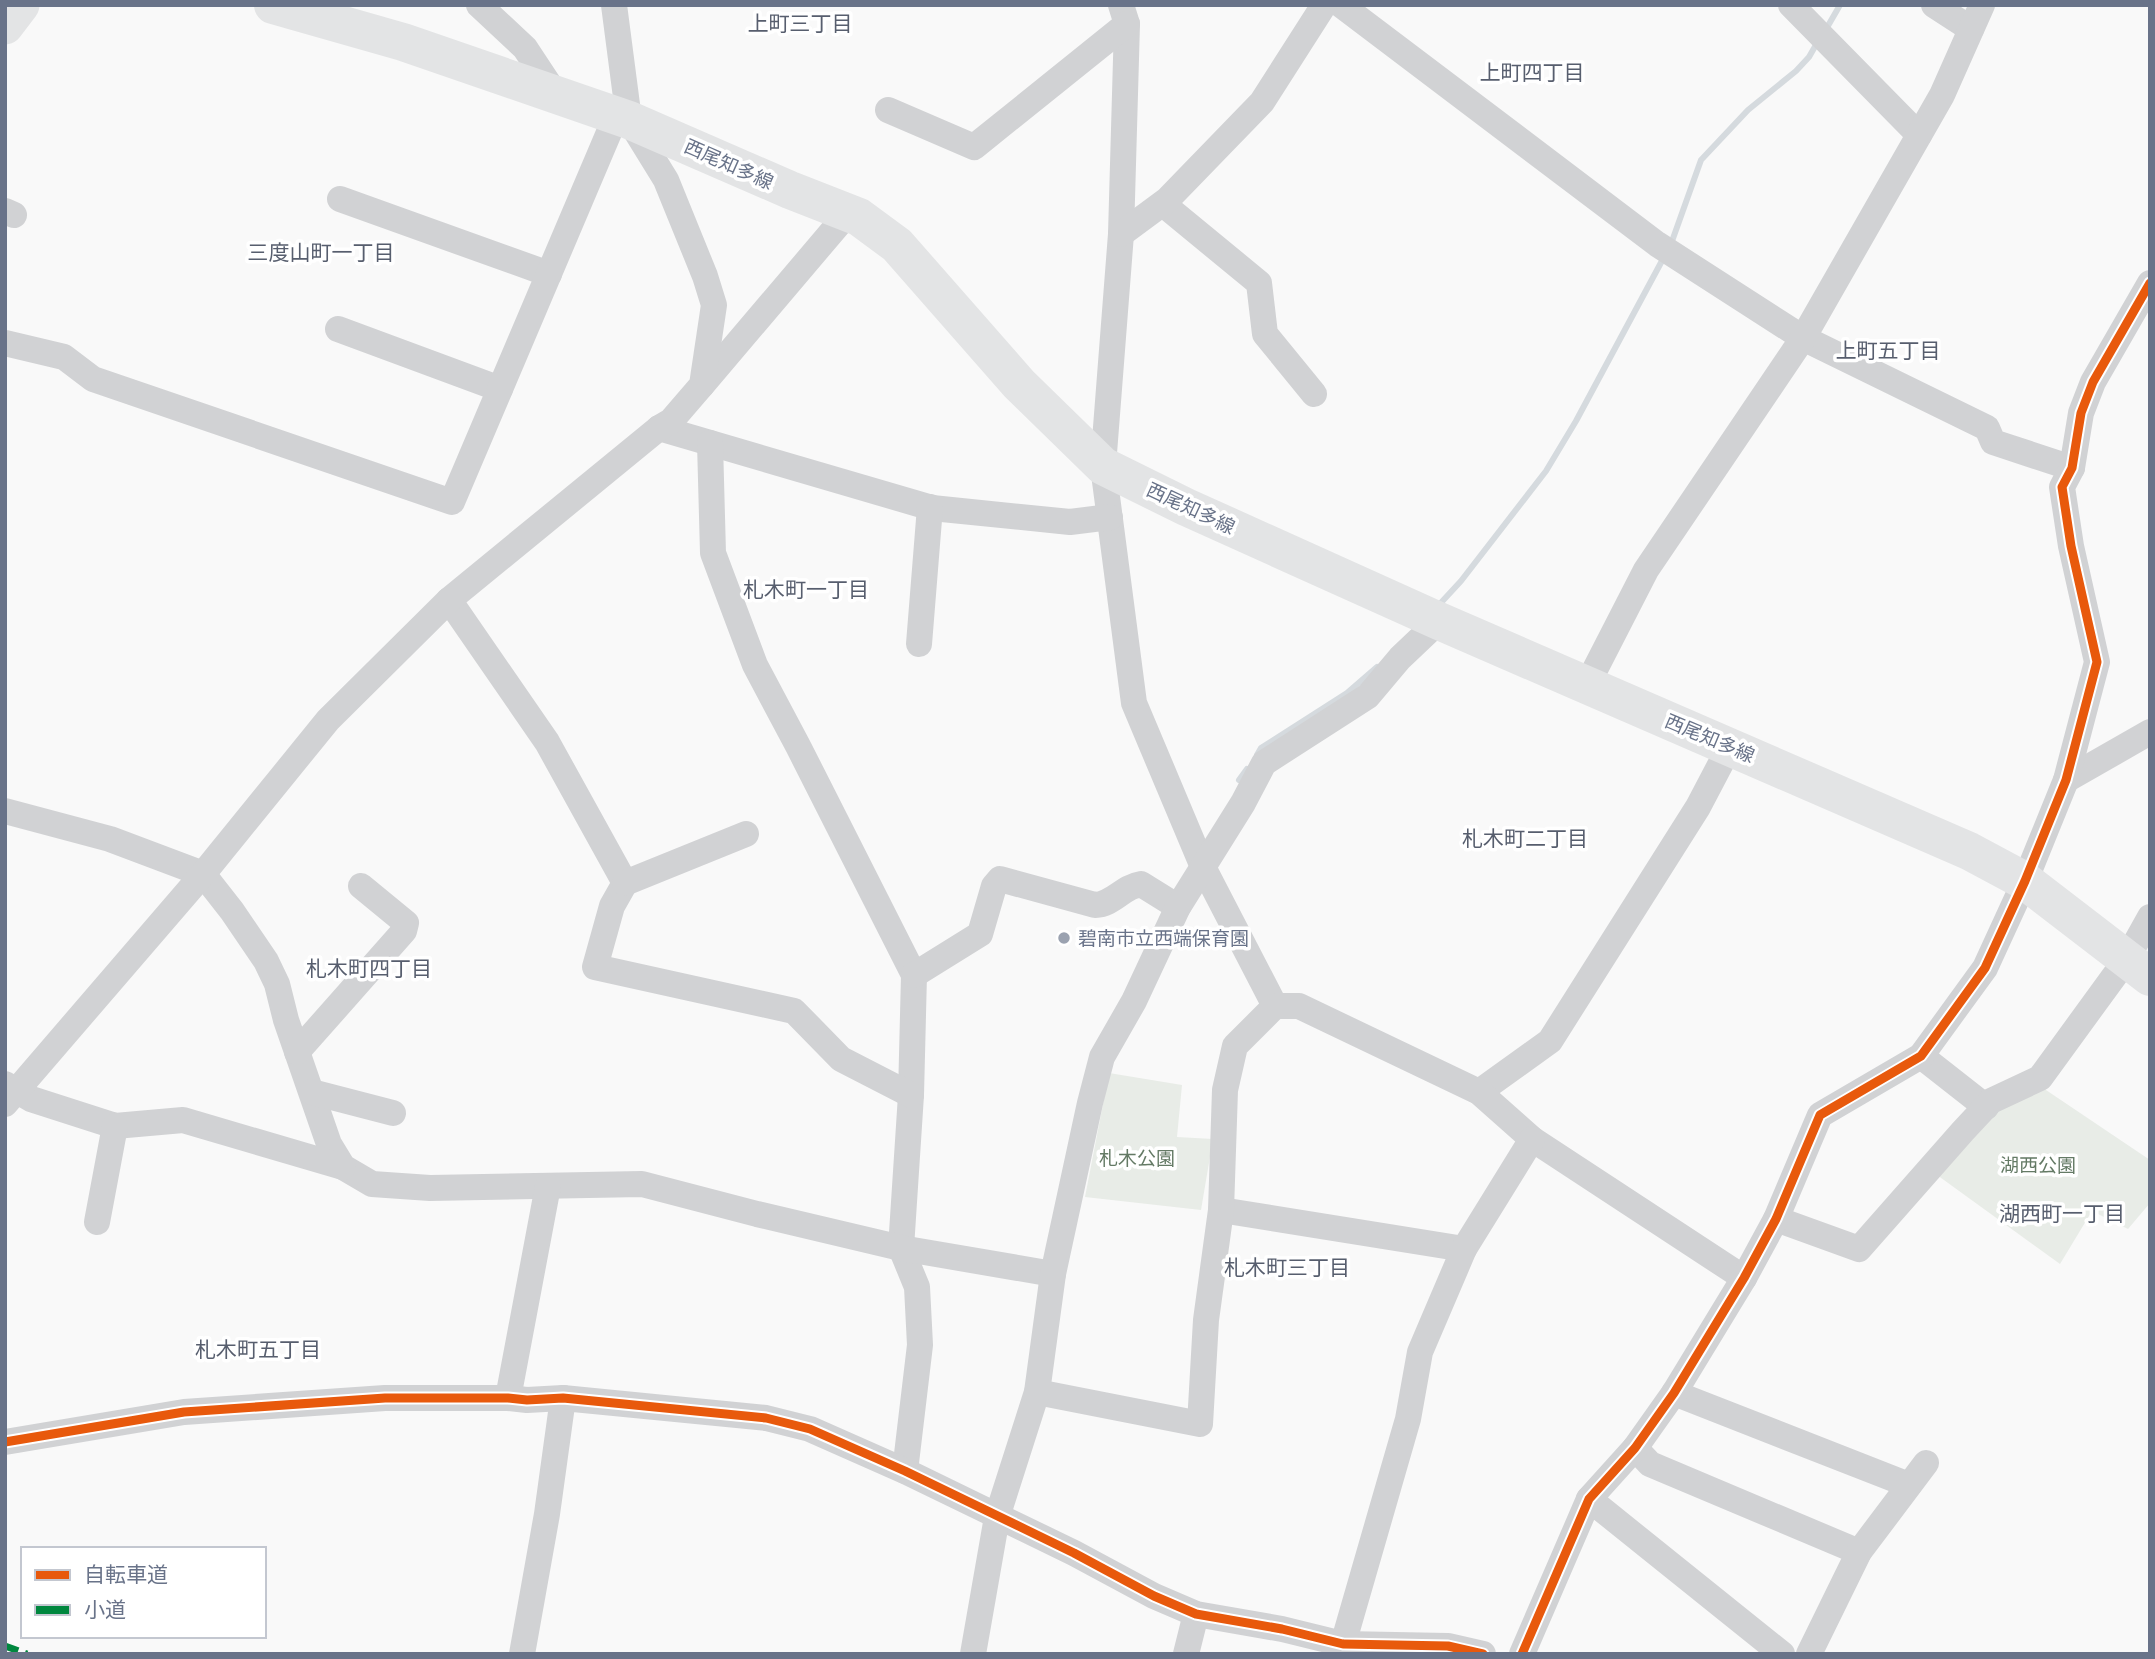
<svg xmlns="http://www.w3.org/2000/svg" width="2155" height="1659" font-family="'IBM Plex Sans','Noto Sans JP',sans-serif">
  <rect width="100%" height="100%" fill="#f9f9f9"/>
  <g fill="#e8ece7">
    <path d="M1109,1073L1182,1085L1177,1137L1213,1139L1201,1210L1085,1197Z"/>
    <path d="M2043,1088L2150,1160V1203L2128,1229L2092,1211L2060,1264L1937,1175L1996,1108Z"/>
  </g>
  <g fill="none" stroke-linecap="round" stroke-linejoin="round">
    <g stroke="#d5dade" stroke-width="6">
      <path d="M1825,31L1840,5"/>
      <path d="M1671,244L1701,160L1748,110L1796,71L1809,57L1817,43"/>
      <path d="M1437,607L1461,581L1546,471L1576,421L1664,257"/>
      <path d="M1257,755L1261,748L1347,693L1377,667"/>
      <path d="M1239,780L1247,769"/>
    </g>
    <g stroke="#d1d2d4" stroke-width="26">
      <path d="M479,5L525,48L556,95"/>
      <path d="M1121,5L1127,24L1121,234L1103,466L1134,703L1203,867L1275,1006"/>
      <path d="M1341,5L1657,244L1803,338L1987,428L1993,442L2072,468"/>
      <path d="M1791,5L1919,135"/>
      <path d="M1934,5L1971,29"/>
      <path d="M888,110L974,147L1127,24"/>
      <path d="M340,199L549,274"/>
      <path d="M1163,204L1259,283L1265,334L1314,394"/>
      <path d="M5,211L14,215"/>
      <path d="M1121,234L1167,200L1262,102L1324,5"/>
      <path d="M338,329L500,389"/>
      <path d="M5,343L64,357L93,379L452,502L616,116"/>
      <path d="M702,385L848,213"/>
      <path d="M659,428L932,508L1070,522L1110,517"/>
      <path d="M710,443L713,553L755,665L798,746L914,975L911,1095L901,1248L917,1287L920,1345L905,1471"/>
      <path d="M449,600L547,742L625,883L612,906L595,967L794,1011L841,1059L911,1095"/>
      <path d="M919,644L930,507"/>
      <path d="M1587,685L1646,570L1803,338L1942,95L1982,5"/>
      <path d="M2066,780L2150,732"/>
      <path d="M5,811L110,839L203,874L232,911L266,961L277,984L286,1020L329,1144L343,1167L372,1184L430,1188L642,1184L757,1214L901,1248L1053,1274"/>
      <path d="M625,883L746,834"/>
      <path d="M914,975L980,934L994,886L1000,879L1095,905C1114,904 1122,887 1141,884L1178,907"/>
      <path d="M297,1052L404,931L406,923L361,886"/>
      <path d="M1921,1056L1986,1107"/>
      <path d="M5,1084L31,1099L115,1126L183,1120L343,1167"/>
      <path d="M312,1092L393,1113"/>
      <path d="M1479,1092L1550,1041L1698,807L1730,746"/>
      <path d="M5,1104L203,874L328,720L449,600L659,428L671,421L702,385L714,305L705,276L666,180L629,120L614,5"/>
      <path d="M1221,1210L1464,1249"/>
      <path d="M1776,1219L1859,1249L1963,1131L1991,1101L2040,1078L2126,960L2150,917"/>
      <path d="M97,1222L115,1126"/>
      <path d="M1037,1392L1200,1424L1206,1320L1221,1210L1225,1090L1235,1046L1275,1006H1299L1479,1092L1532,1139L1744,1278"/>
      <path d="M1674,1393L1909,1485"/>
      <path d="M508,1398L548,1186"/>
      <path d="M5,1442L184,1412L385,1398H508L527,1400L563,1398L766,1418L810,1429L905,1471L1074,1553L1154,1596L1196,1614L1282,1629L1343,1644L1448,1646L1483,1654"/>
      <path d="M1635,1448L1650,1464L1859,1552"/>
      <path d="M1589,1499L1782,1654"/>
      <path d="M1343,1644L1408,1419L1420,1352L1464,1249L1532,1139"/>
      <path d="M522,1654L547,1514L563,1398"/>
      <path d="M973,1654L997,1517L1037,1392L1053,1274L1090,1103L1102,1057L1134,1001L1178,907L1243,803L1264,763L1368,696L1400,658L1439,621"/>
      <path d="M1186,1654L1196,1614"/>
      <path d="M1522,1654L1589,1499L1635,1448L1674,1393L1744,1278L1776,1219L1820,1115L1921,1056L1985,968L2025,881L2066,780L2097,662L2071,546L2062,487L2072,468L2081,413L2093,382L2150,283"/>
      <path d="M1809,1654L1859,1552L1926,1463"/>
    </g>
    <path stroke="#e3e4e5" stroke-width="37" d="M5,26L21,5"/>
    <path stroke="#e3e4e5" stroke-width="38" d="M273,5L403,42L629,120L790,190L859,217L897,245L1019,384L1103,466L1186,507L1439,621L1969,851L2025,881L2150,977"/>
    <path stroke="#00873e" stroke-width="7" stroke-dasharray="14 7" stroke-linecap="butt" d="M5,1646L27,1654"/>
    <defs>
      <g id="cycleway">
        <path d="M5,1442L184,1412L385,1398H508L527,1400L563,1398L766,1418L810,1429L905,1471L1074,1553L1154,1596L1196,1614L1282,1629L1343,1644L1448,1646L1483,1654"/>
        <path d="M1522,1654L1589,1499L1635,1448L1674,1393L1744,1278L1776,1219L1820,1115L1921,1056L1985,968L2025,881L2066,780L2097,662L2071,546L2062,487L2072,468L2081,413L2093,382L2150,283"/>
      </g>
    </defs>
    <use href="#cycleway" stroke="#fff" stroke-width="13"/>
    <use href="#cycleway" stroke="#e8590c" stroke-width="9"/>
  </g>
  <circle fill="#9ba2b0" stroke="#fff" stroke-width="2.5" cx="1064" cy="938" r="7"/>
  <g text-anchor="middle" stroke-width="7" stroke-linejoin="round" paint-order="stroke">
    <g font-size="19" fill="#697389" stroke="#fff">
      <text transform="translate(729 164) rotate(24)" y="7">西尾知多線</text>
      <text transform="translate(1191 508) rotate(25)" y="7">西尾知多線</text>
      <text transform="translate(1710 738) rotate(23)" y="7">西尾知多線</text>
    </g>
    <g font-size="19" fill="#697389" stroke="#fff" text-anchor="start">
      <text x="1078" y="945">碧南市立西端保育園</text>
    </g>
    <g font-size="19" fill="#647a65" stroke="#fff">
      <text x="1137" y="1165">札木公園</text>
      <text x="2038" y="1172">湖西公園</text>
    </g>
    <g font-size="21" fill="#575e6e" stroke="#fff">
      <text x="800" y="31">上町三丁目</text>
      <text x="1532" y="80">上町四丁目</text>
      <text x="321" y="260">三度山町一丁目</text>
      <text x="1888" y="358">上町五丁目</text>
      <text x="806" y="597">札木町一丁目</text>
      <text x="1525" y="846">札木町二丁目</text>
      <text x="369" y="976">札木町四丁目</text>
      <text x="2062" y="1221">湖西町一丁目</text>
      <text x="1287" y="1275">札木町三丁目</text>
      <text x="258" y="1357">札木町五丁目</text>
    </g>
  </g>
  <rect width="2155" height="1659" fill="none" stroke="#697389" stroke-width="14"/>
  <rect x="21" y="1547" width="245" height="91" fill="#ffffff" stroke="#c3c7d0" stroke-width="2"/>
  <rect x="35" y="1570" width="35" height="10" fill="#e8590c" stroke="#c3c7d0" stroke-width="2"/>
  <text x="84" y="1582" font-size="21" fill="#697389">自転車道</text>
  <rect x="35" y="1605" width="35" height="10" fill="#00873e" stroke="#c3c7d0" stroke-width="2"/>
  <text x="84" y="1617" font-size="21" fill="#697389">小道</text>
</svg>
